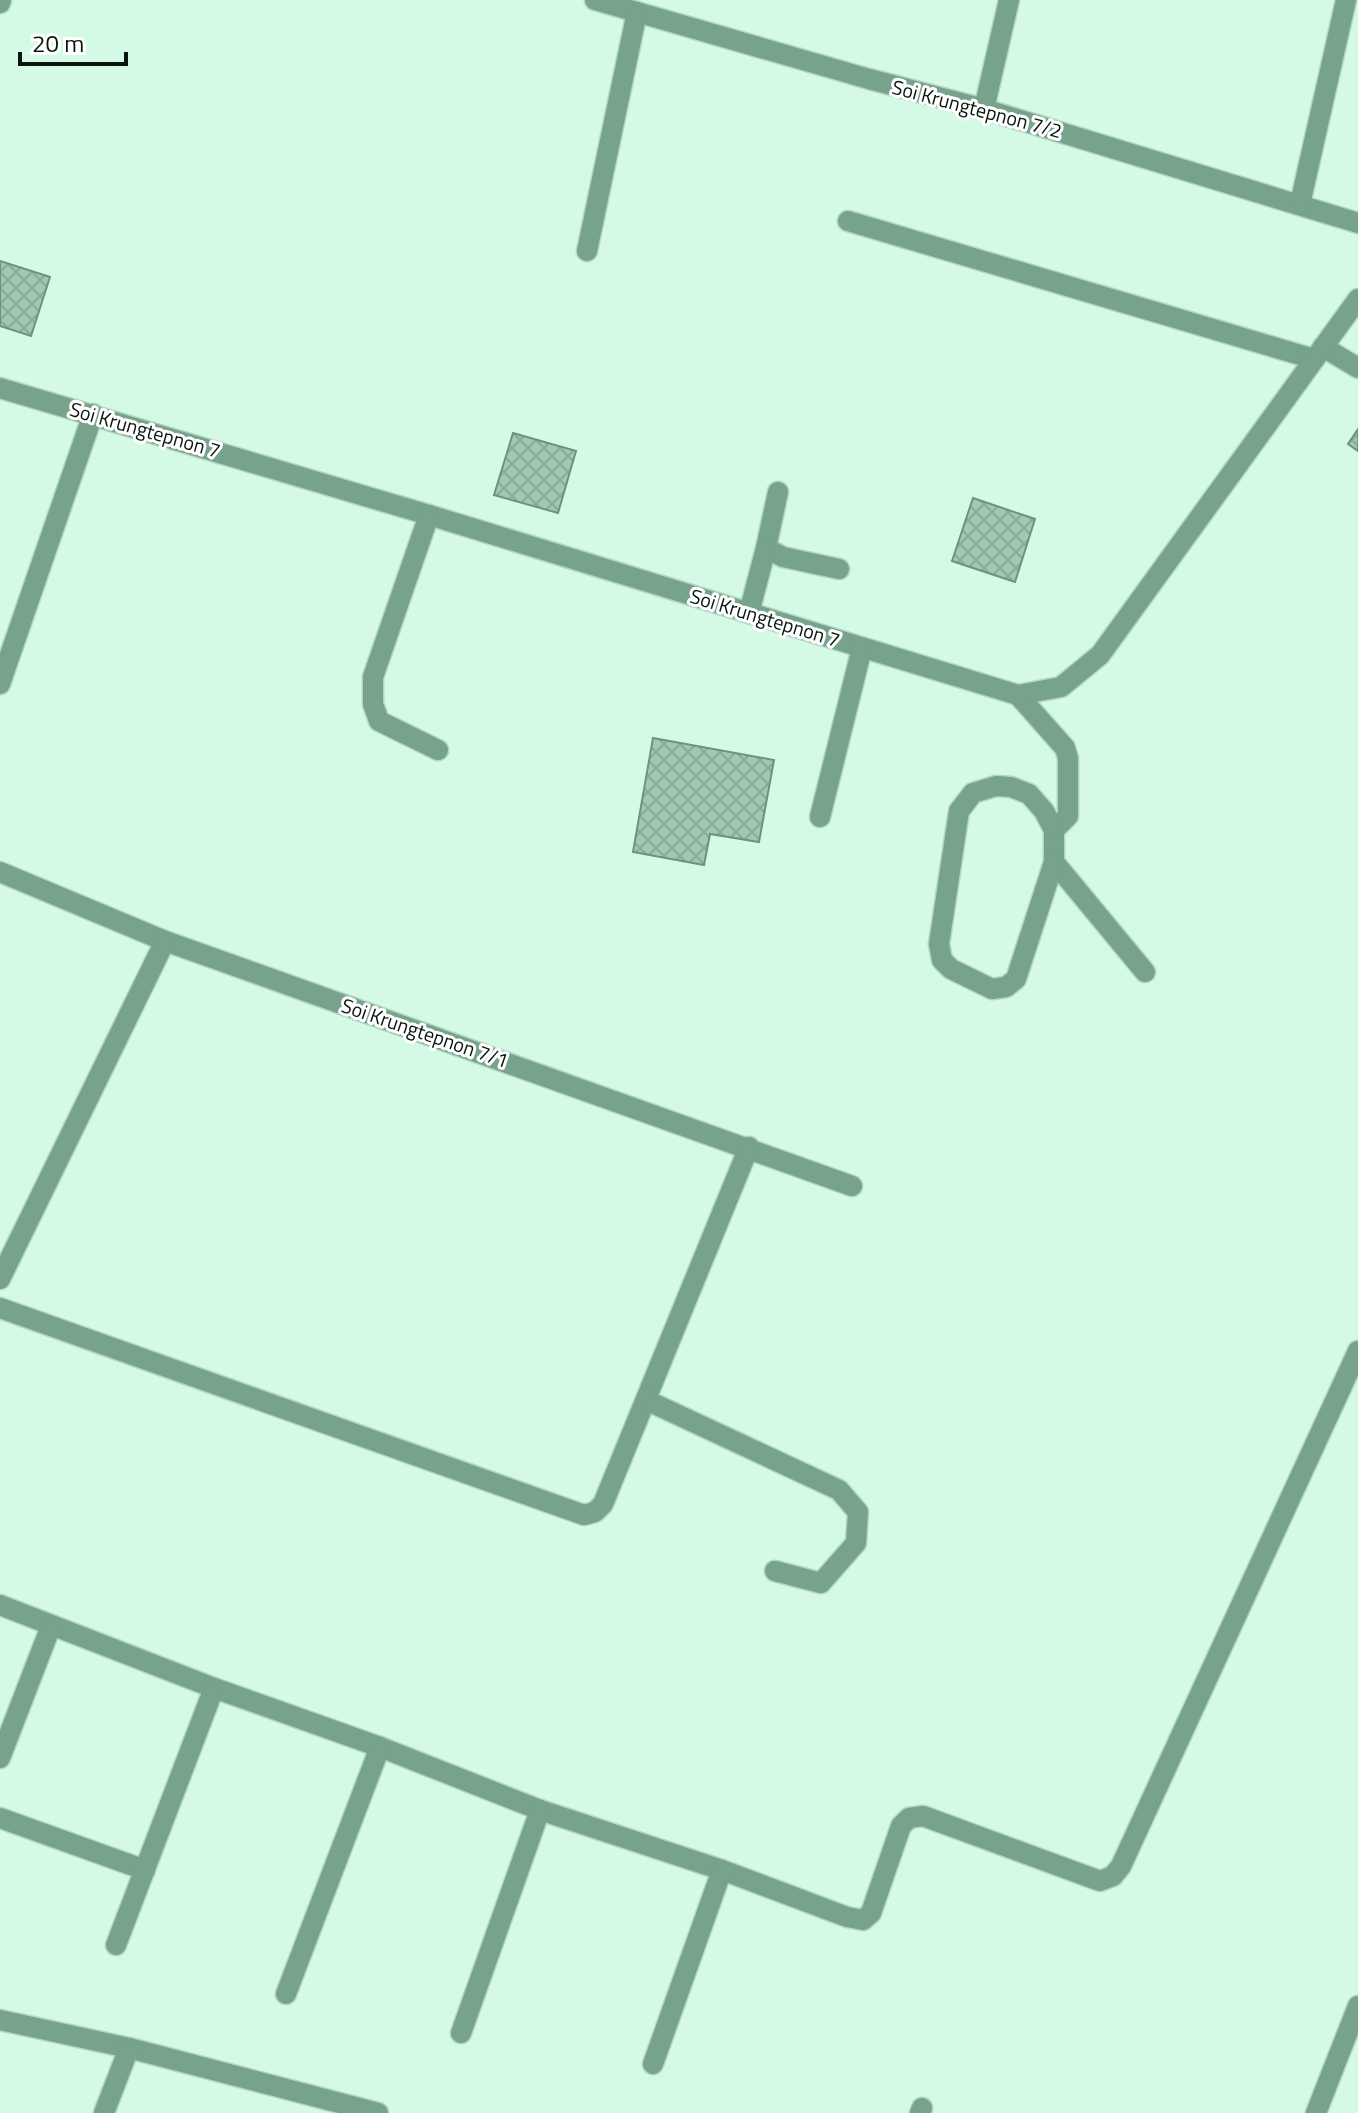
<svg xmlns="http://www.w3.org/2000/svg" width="1358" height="2113" font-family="'Titillium Web',sans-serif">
  <defs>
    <pattern id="building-cross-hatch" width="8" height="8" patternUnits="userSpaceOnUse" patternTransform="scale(2)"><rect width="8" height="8" fill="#a2c7b3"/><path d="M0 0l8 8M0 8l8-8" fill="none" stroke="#8aaa99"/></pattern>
  </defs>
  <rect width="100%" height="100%" fill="#d4fae5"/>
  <g fill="url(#building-cross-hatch)" stroke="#6f927f" stroke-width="2">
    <path d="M0,261L50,277L31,336L0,326Z"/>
    <path d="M1358,429V451L1348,444Z"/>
    <path d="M513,433L576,451L558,513L494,495Z"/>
    <path d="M973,498L1035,519L1015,582L952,561Z"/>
    <path d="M653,738L774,760L759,842L710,834L704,865L633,852Z"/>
  </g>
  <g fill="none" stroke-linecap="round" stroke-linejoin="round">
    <defs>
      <g id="service">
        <path d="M1018,695L1065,748L1068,758V816L1054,830V862L1145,972"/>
        <path d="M1054,830L1044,811L1029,794L1011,787L996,786L973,793L959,811L939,944L942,960L951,969L992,989L1006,987L1016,979L1054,862"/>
        <path d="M920,2113L922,2108"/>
      </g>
      <g id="minor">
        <path d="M595,0L869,79L984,109L1358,223"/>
        <path d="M0,3L1,0"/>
        <path d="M984,109L1009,0"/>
        <path d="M1300,204L1346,0"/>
        <path d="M848,221L1314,359"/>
        <path d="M587,251L637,12"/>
        <path d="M1323,347L1358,368"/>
        <path d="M0,388L429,515L1018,695L1061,687L1100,655L1358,299"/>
        <path d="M778,492L766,548L783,557L839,569"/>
        <path d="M429,515L373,677V704L379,721L438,750"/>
        <path d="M749,613L766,548"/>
        <path d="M0,684L93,414"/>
        <path d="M820,817L862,648"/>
        <path d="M0,872L165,941L852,1186"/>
        <path d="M0,1279L165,941"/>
        <path d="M0,1308L584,1515L595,1512L603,1504L749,1147"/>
        <path d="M646,1400L839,1490L858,1512L856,1543L821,1583L775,1571"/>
        <path d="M0,1605L214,1688L380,1747L540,1810L722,1870L847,1917L863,1920L871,1913L901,1826L909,1818L923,1816L1100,1881L1113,1876L1121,1866L1358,1351"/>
        <path d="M0,1758L51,1626"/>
        <path d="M0,1818L145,1870"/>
        <path d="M116,1945L214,1688"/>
        <path d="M286,1994L380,1747"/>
        <path d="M0,2020L129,2048L378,2113"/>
        <path d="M461,2033L540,1810"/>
        <path d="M653,2064L722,1870"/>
        <path d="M104,2113L129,2048"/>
        <path d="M1316,2113L1358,2006"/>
      </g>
    </defs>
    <use href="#service" stroke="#b3d6c3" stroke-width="23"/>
    <use href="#minor" stroke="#b3d6c3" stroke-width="23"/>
    <use href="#service" stroke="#77a28b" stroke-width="20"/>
    <use href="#minor" stroke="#77a28b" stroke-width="20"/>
  </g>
  <g text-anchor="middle" stroke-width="6" stroke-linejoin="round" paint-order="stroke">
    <g font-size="20" fill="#08160f" stroke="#fff">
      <text transform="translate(977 109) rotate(15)" y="7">Soi Krungtepnon 7/2</text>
      <text transform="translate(145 430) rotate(16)" y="7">Soi Krungtepnon 7</text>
      <text transform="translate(765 618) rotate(17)" y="7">Soi Krungtepnon 7</text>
      <text transform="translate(425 1033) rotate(19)" y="7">Soi Krungtepnon 7/1</text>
    </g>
  </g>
  <path d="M20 52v12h106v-12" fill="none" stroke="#08160f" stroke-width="4"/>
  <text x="32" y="52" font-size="24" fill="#08160f" stroke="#ffffff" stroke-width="6" paint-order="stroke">20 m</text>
</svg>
